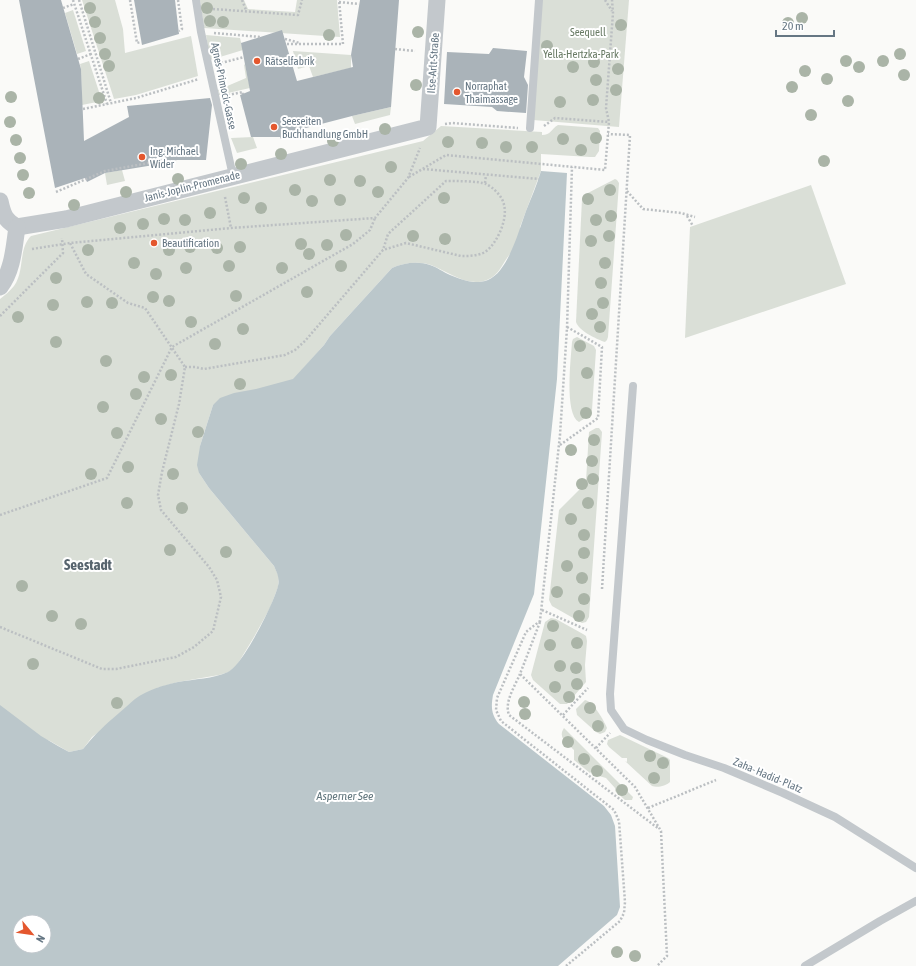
<svg xmlns="http://www.w3.org/2000/svg" width="916" height="966" font-family="'Asap Condensed',sans-serif">
  <rect width="100%" height="100%" fill="#fafaf8"/>
  <g fill="#dadfd7">
    <path d="M82,0H115L123,29L125,53L191,36L198,76L136,95L114,99Z"/>
    <path d="M200,0H244L248,9L295,12L297,0H337L340,37L204,28Z"/>
    <path d="M542,0H629L619,127L533,120Z"/>
    <path d="M73,10L86,51L77,54L65,13Z"/>
    <path d="M206,35L240,38L243,50L210,60Z"/>
    <path d="M293,51L351,55V68L313,77L309,66L298,69Z"/>
    <path d="M89,61L102,101L82,105L81,69L80,64Z"/>
    <path d="M245,64L250,88L219,95L218,90L246,78L244,65Z"/>
    <path d="M391,107L390,115L355,124L352,116Z"/>
    <path d="M558,125L598,128L600,131L599,151L595,157H590L541,154V171L520,227L522,238C517,245 512,251 507,258C502,265 498,275 489,279C469,289 449,272 431,265C419,261 403,263 392,268L330,336L324,345L300,372L303,378L213,405L200,446L199,473L209,488L274,566L279,577L278,587L270,608L254,637L237,665L229,672L219,675L178,682L157,688L92,737L83,749L69,752L50,741L0,722V299C5,295 10,291 14,286C25,271 18,249 31,236L423,141L441,126L542,132V135C551,135 551,129 558,125Z"/>
    <path d="M253,137L257,148L237,153L231,138Z"/>
    <path d="M122,170L125,181L107,185L105,173Z"/>
    <path d="M615,179L617,180L619,183L608,337L607,340L605,342C596,339 579,331 576,322L582,199L584,195Z"/>
    <path d="M811,185L846,284L685,338L690,227Z"/>
    <path d="M577,337L594,346L596,350L592,410L590,415L579,422C564,414 571,358 572,342L573,339Z"/>
    <path d="M596,428H599L602,432L589,617L586,622L582,623L552,606L549,600L559,510L583,486L586,481L589,432Z"/>
    <path d="M551,618L556,619L583,634L586,636L587,641L585,665L586,682L567,704H560L533,680L531,675L545,622Z"/>
    <path d="M585,700C593,701 604,721 607,728L605,732L600,734L596,732L577,715L576,709Z"/>
    <path d="M564,728L633,797L632,800H625L615,791V788L606,778L599,776L592,771L590,773L574,760V750C568,743 557,738 564,728Z"/>
    <path d="M620,735L668,758L670,760V782C666,786 657,788 652,786L625,761L627,762V758H622L609,747L607,744L608,740Z"/>
  </g>
  <path fill="#bbc7cb" fill-rule="evenodd" d="M541,171L567,173L557,379L534,594L493,695C491,707 491,714 499,724L604,806L611,815L615,826L620,907L617,915L558,966H0V705L41,736L58,746L69,752L83,749C94,735 106,724 119,713C125,708 130,703 135,699C147,690 164,685 178,682C194,679 213,679 228,672C243,665 274,603 278,586C280,578 277,573 274,566L209,488L199,473L197,465L200,446L213,405L220,398L234,393L256,389L293,379L324,345L330,336L392,268C403,263 418,261 430,265C437,267 443,272 450,275C462,280 475,285 488,280C508,272 519,230 526,211C531,198 537,185 541,171ZM20,922H44V946H20Z"/>
  <g fill="#aab3b9">
    <path d="M19,0H61L81,69L84,141L129,117L127,106L210,98L212,105L206,160H177L160,164L105,173L87,182L85,178L55,188Z"/>
    <path d="M134,0H175L179,34L142,45Z"/>
    <path d="M360,0H399L391,107L352,116L302,129L303,133L281,139L280,137H251L240,95L250,91L241,43L282,30L297,81L353,67L351,55Z"/>
    <path d="M493,48L527,51L524,77L528,85L526,113L497,111L492,107L444,104L447,52L489,54Z"/>
  </g>
  <g fill="none" stroke-linecap="round" stroke-linejoin="round">
    <g stroke="#bbbfc2" stroke-width="2.5" stroke-dasharray="2 2" stroke-linecap="butt">
      <path d="M73,0L107,104"/>
      <path d="M79,0L111,103"/>
      <path d="M130,0L137,43L141,42"/>
      <path d="M178,0L182,29L179,31"/>
      <path d="M242,0L246,10"/>
      <path d="M605,0L612,11"/>
      <path d="M339,2L359,4"/>
      <path d="M63,8L74,4"/>
      <path d="M213,9L298,15L302,0"/>
      <path d="M214,33L261,37"/>
      <path d="M285,39L300,43"/>
      <path d="M287,44H343L339,0"/>
      <path d="M395,49L415,51"/>
      <path d="M78,59L91,54"/>
      <path d="M221,63L244,57"/>
      <path d="M228,95L243,92V94"/>
      <path d="M83,109L136,98L199,79"/>
      <path d="M445,124L452,123L518,128"/>
      <path d="M544,126L555,118L609,122"/>
      <path d="M423,169L539,179"/>
      <path d="M409,177L446,155L605,170L609,122L606,108L613,13L612,0"/>
      <path d="M485,183L486,175"/>
      <path d="M627,191L643,209L681,213L695,217"/>
      <path d="M56,192L105,171L165,160"/>
      <path d="M225,197L231,228"/>
      <path d="M687,216L693,226"/>
      <path d="M32,249L70,243L231,228L375,218L408,178L420,148"/>
      <path d="M0,316L63,253L62,238"/>
      <path d="M185,367H195L204,369L285,355L295,350L305,341L383,250L406,243L461,256C469,256 478,256 485,252C497,244 508,219 504,205C503,197 493,187 486,184C479,181 456,181 446,181L388,234L383,250"/>
      <path d="M560,445L598,418L602,347L567,327"/>
      <path d="M0,515L107,478L172,347L353,244L370,230L375,218"/>
      <path d="M602,589L630,135L608,134"/>
      <path d="M542,610L587,630"/>
      <path d="M540,622L520,674L635,787L661,831L667,956L657,966"/>
      <path d="M0,627L102,669H116L176,657L194,647L213,631L221,597L217,580L209,567L161,510L158,495L162,472L179,404L185,367L145,308L128,303L86,274L70,243"/>
      <path d="M520,674C515,686 504,702 509,715L659,829"/>
      <path d="M563,715L588,688"/>
      <path d="M596,748L610,733"/>
      <path d="M648,808L716,780"/>
      <path d="M566,966L620,921L624,913L625,902L619,821L614,810L501,721L496,710L497,698L526,632L540,621L560,435L567,328L572,167"/>
    </g>
    <g stroke="#c3c8cc" stroke-width="8">
      <path d="M196,0L201,32L233,176"/>
      <path d="M530,128L539,0"/>
      <path d="M633,386L610,694L611,710L624,729L647,740L685,755L724,768L783,793L835,817L916,868"/>
      <path d="M805,966L880,921L916,901"/>
    </g>
    <g stroke="#c3c8cc" stroke-width="17">
      <path d="M0,201C3,215 5,220 17,227"/>
      <path d="M17,227L66,219L428,127L437,0"/>
      <path d="M0,287C13,270 14,247 17,227"/>
    </g>
  </g>
  <g fill="#aab4a7">
    <circle cx="90" cy="8" r="6"/>
    <circle cx="207" cy="8" r="6"/>
    <circle cx="802" cy="18" r="6"/>
    <circle cx="210" cy="21" r="6"/>
    <circle cx="95" cy="22" r="6"/>
    <circle cx="223" cy="22" r="6"/>
    <circle cx="788" cy="23" r="6"/>
    <circle cx="621" cy="25" r="6"/>
    <circle cx="418" cy="32" r="6"/>
    <circle cx="329" cy="35" r="6"/>
    <circle cx="100" cy="38" r="6"/>
    <circle cx="547" cy="46" r="6"/>
    <circle cx="105" cy="54" r="6"/>
    <circle cx="900" cy="54" r="6"/>
    <circle cx="846" cy="61" r="6"/>
    <circle cx="883" cy="61" r="6"/>
    <circle cx="594" cy="62" r="6"/>
    <circle cx="109" cy="66" r="6"/>
    <circle cx="573" cy="67" r="6"/>
    <circle cx="859" cy="67" r="6"/>
    <circle cx="618" cy="69" r="6"/>
    <circle cx="805" cy="71" r="6"/>
    <circle cx="904" cy="75" r="6"/>
    <circle cx="827" cy="79" r="6"/>
    <circle cx="596" cy="80" r="6"/>
    <circle cx="416" cy="85" r="6"/>
    <circle cx="792" cy="87" r="6"/>
    <circle cx="616" cy="90" r="6"/>
    <circle cx="11" cy="97" r="6"/>
    <circle cx="99" cy="98" r="6"/>
    <circle cx="593" cy="100" r="6"/>
    <circle cx="848" cy="101" r="6"/>
    <circle cx="560" cy="102" r="6"/>
    <circle cx="811" cy="115" r="6"/>
    <circle cx="10" cy="122" r="6"/>
    <circle cx="385" cy="129" r="6"/>
    <circle cx="596" cy="138" r="6"/>
    <circle cx="563" cy="139" r="6"/>
    <circle cx="16" cy="140" r="6"/>
    <circle cx="333" cy="141" r="6"/>
    <circle cx="448" cy="142" r="6"/>
    <circle cx="482" cy="143" r="6"/>
    <circle cx="506" cy="147" r="6"/>
    <circle cx="532" cy="147" r="6"/>
    <circle cx="581" cy="150" r="6"/>
    <circle cx="281" cy="154" r="6"/>
    <circle cx="20" cy="158" r="6"/>
    <circle cx="824" cy="161" r="6"/>
    <circle cx="241" cy="164" r="6"/>
    <circle cx="391" cy="167" r="6"/>
    <circle cx="23" cy="175" r="6"/>
    <circle cx="178" cy="179" r="6"/>
    <circle cx="330" cy="180" r="6"/>
    <circle cx="360" cy="181" r="6"/>
    <circle cx="295" cy="190" r="6"/>
    <circle cx="610" cy="190" r="6"/>
    <circle cx="126" cy="192" r="6"/>
    <circle cx="378" cy="192" r="6"/>
    <circle cx="29" cy="193" r="6"/>
    <circle cx="244" cy="198" r="6"/>
    <circle cx="444" cy="198" r="6"/>
    <circle cx="588" cy="199" r="6"/>
    <circle cx="340" cy="200" r="6"/>
    <circle cx="312" cy="201" r="6"/>
    <circle cx="74" cy="205" r="6"/>
    <circle cx="261" cy="208" r="6"/>
    <circle cx="210" cy="213" r="6"/>
    <circle cx="611" cy="216" r="6"/>
    <circle cx="164" cy="219" r="6"/>
    <circle cx="185" cy="220" r="6"/>
    <circle cx="596" cy="220" r="6"/>
    <circle cx="143" cy="224" r="6"/>
    <circle cx="120" cy="228" r="6"/>
    <circle cx="346" cy="235" r="6"/>
    <circle cx="413" cy="236" r="6"/>
    <circle cx="609" cy="236" r="6"/>
    <circle cx="445" cy="239" r="6"/>
    <circle cx="591" cy="241" r="6"/>
    <circle cx="301" cy="244" r="6"/>
    <circle cx="327" cy="245" r="6"/>
    <circle cx="190" cy="247" r="6"/>
    <circle cx="240" cy="247" r="6"/>
    <circle cx="217" cy="248" r="6"/>
    <circle cx="88" cy="250" r="6"/>
    <circle cx="169" cy="250" r="6"/>
    <circle cx="309" cy="254" r="6"/>
    <circle cx="134" cy="263" r="6"/>
    <circle cx="605" cy="263" r="6"/>
    <circle cx="229" cy="266" r="6"/>
    <circle cx="341" cy="266" r="6"/>
    <circle cx="186" cy="268" r="6"/>
    <circle cx="282" cy="268" r="6"/>
    <circle cx="156" cy="274" r="6"/>
    <circle cx="56" cy="278" r="6"/>
    <circle cx="601" cy="283" r="6"/>
    <circle cx="307" cy="292" r="6"/>
    <circle cx="236" cy="296" r="6"/>
    <circle cx="153" cy="297" r="6"/>
    <circle cx="169" cy="301" r="6"/>
    <circle cx="87" cy="302" r="6"/>
    <circle cx="112" cy="303" r="6"/>
    <circle cx="603" cy="303" r="6"/>
    <circle cx="53" cy="305" r="6"/>
    <circle cx="592" cy="314" r="6"/>
    <circle cx="18" cy="317" r="6"/>
    <circle cx="191" cy="322" r="6"/>
    <circle cx="600" cy="327" r="6"/>
    <circle cx="243" cy="329" r="6"/>
    <circle cx="56" cy="342" r="6"/>
    <circle cx="215" cy="344" r="6"/>
    <circle cx="580" cy="346" r="6"/>
    <circle cx="106" cy="361" r="6"/>
    <circle cx="587" cy="373" r="6"/>
    <circle cx="171" cy="375" r="6"/>
    <circle cx="144" cy="377" r="6"/>
    <circle cx="240" cy="384" r="6"/>
    <circle cx="136" cy="394" r="6"/>
    <circle cx="103" cy="407" r="6"/>
    <circle cx="586" cy="413" r="6"/>
    <circle cx="161" cy="419" r="6"/>
    <circle cx="198" cy="432" r="6"/>
    <circle cx="117" cy="433" r="6"/>
    <circle cx="594" cy="440" r="6"/>
    <circle cx="571" cy="450" r="6"/>
    <circle cx="592" cy="461" r="6"/>
    <circle cx="128" cy="467" r="6"/>
    <circle cx="91" cy="474" r="6"/>
    <circle cx="173" cy="474" r="6"/>
    <circle cx="593" cy="479" r="6"/>
    <circle cx="582" cy="484" r="6"/>
    <circle cx="127" cy="503" r="6"/>
    <circle cx="588" cy="503" r="6"/>
    <circle cx="182" cy="508" r="6"/>
    <circle cx="571" cy="519" r="6"/>
    <circle cx="584" cy="535" r="6"/>
    <circle cx="170" cy="550" r="6"/>
    <circle cx="226" cy="552" r="6"/>
    <circle cx="584" cy="553" r="6"/>
    <circle cx="567" cy="566" r="6"/>
    <circle cx="582" cy="578" r="6"/>
    <circle cx="22" cy="586" r="6"/>
    <circle cx="557" cy="592" r="6"/>
    <circle cx="584" cy="599" r="6"/>
    <circle cx="52" cy="616" r="6"/>
    <circle cx="579" cy="616" r="6"/>
    <circle cx="81" cy="624" r="6"/>
    <circle cx="553" cy="626" r="6"/>
    <circle cx="577" cy="643" r="6"/>
    <circle cx="550" cy="645" r="6"/>
    <circle cx="33" cy="664" r="6"/>
    <circle cx="560" cy="666" r="6"/>
    <circle cx="576" cy="668" r="6"/>
    <circle cx="577" cy="684" r="6"/>
    <circle cx="555" cy="687" r="6"/>
    <circle cx="569" cy="697" r="6"/>
    <circle cx="524" cy="702" r="6"/>
    <circle cx="117" cy="703" r="6"/>
    <circle cx="590" cy="708" r="6"/>
    <circle cx="525" cy="714" r="6"/>
    <circle cx="598" cy="726" r="6"/>
    <circle cx="568" cy="742" r="6"/>
    <circle cx="650" cy="756" r="6"/>
    <circle cx="584" cy="759" r="6"/>
    <circle cx="663" cy="763" r="6"/>
    <circle cx="597" cy="771" r="6"/>
    <circle cx="654" cy="778" r="6"/>
    <circle cx="622" cy="790" r="6"/>
    <circle cx="617" cy="952" r="6"/>
    <circle cx="635" cy="956" r="6"/>
  </g>
  <g fill="#e4572e" stroke="#fff" stroke-width="1.5">
    <circle cx="257" cy="61" r="4"/>
    <circle cx="457" cy="92" r="4"/>
    <circle cx="274" cy="127" r="4"/>
    <circle cx="142" cy="157" r="4"/>
    <circle cx="154" cy="243" r="4"/>
  </g>
  <g text-anchor="middle" stroke-width="4" stroke-linejoin="round" paint-order="stroke">
    <g font-size="11" fill="#687a64" stroke="#fff">
      <text x="588" y="36">Seequell</text>
      <text x="581" y="58">Yella-Hertzka-Park</text>
    </g>
    <g font-size="11" fill="#657683" stroke="#fff" text-anchor="start">
      <text x="265" y="65">Rätselfabrik</text>
      <text x="465" y="90">Norraphat<tspan x="465" dy="13">Thaimassage</tspan></text>
      <text x="282" y="125">Seeseiten<tspan x="282" dy="13">Buchhandlung GmbH</tspan></text>
      <text x="150" y="155">Ing. Michael<tspan x="150" dy="13">Wider</tspan></text>
      <text x="162" y="247">Beautification</text>
    </g>
    <g font-size="11" fill="#657683" stroke="#fff">
      <text transform="translate(433 63) rotate(-86)" y="4">Ilse-Arlt-Straße</text>
      <text transform="translate(224 86) rotate(78)" y="4">Agnes-Primocic-Gasse</text>
      <text transform="translate(192 186) rotate(-14)" y="4">Janis-Joplin-Promenade</text>
      <text transform="translate(768 775) rotate(23)" y="4">Zaha- Hadid- Platz</text>
    </g>
    <g font-size="12" font-style="italic" fill="#60757c" stroke="#fff">
      <text x="345" y="800">Asperner See</text>
    </g>
    <g font-size="15" font-weight="bold" fill="#57646e" stroke="#fff">
      <text x="88" y="570">Seestadt</text>
    </g>
  </g>
  <g transform="translate(32 934) rotate(119)"><circle r="19" fill="#ffffff" stroke="#c1c8cd"/>
  <path d="M0-3L7 15L0 10L-7 15Z" fill="#e4572e"/>
  <text y="-6" font-size="11" font-weight="bold" text-anchor="middle" fill="#657683">N</text>
  </g>
  <path d="M776 30v6h58v-6" fill="none" stroke="#657683" stroke-width="2"/>
  <text x="782" y="30" font-size="12" fill="#657683" stroke="#ffffff" stroke-width="3" paint-order="stroke">20 m</text>
</svg>
